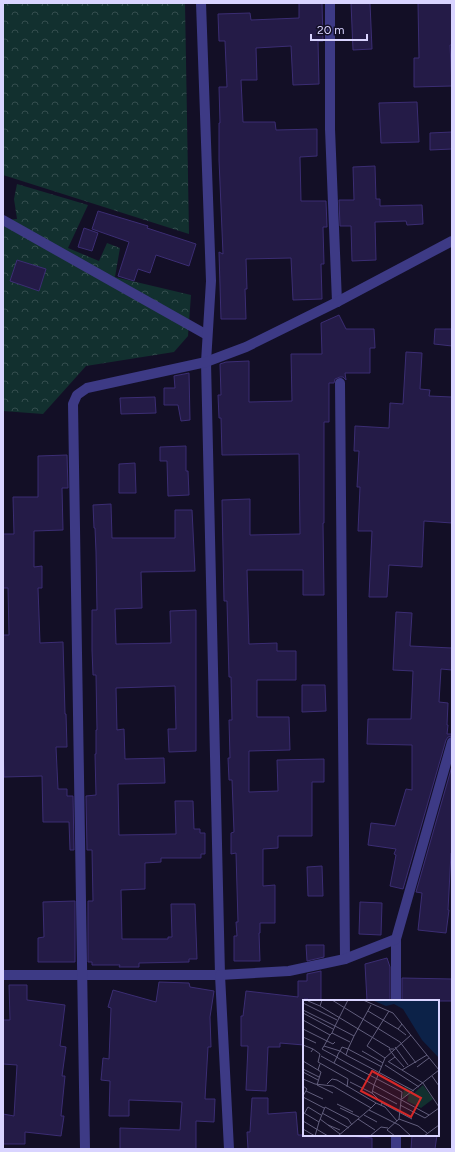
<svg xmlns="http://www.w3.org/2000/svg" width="455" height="1152" font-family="Figtree,sans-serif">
  <defs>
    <pattern id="forest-crowns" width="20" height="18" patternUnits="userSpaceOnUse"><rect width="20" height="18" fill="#12302f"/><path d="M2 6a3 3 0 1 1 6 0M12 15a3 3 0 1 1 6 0" fill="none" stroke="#344d4e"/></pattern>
  </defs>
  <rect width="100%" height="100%" fill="#130f26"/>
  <g fill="url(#forest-crowns)">
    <path d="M3,3H185L189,234L3,175Z"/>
    <path d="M17,184L88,205L68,248L99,261L107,243L120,248L115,277L191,295L188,336L174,352L86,366L43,414L3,411V220L17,219L14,199Z"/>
  </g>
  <g fill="#241b47" stroke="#3b2d73">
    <path d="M299,3H322L323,41H318L319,84L293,85L291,46L256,48L257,80H241L243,122H275L276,130L317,129V156L300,157L301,201H326L327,227H323L324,264H321L322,299L293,300L291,258L246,259L247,289H245L246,319H221L219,252L223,254L219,160V123H220L219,87H227L225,41H219L218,14L250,13L251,20L299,18Z"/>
    <path d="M351,3H370L372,49L353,50Z"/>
    <path d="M418,3H452V45H450L452,86L414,87V58H419Z"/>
    <path d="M417,102L419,142L381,143L379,103Z"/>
    <path d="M452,132V149L430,150V133Z"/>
    <path d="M375,166L376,199H380V206L422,205L423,224L407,225L406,221L375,222L376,260L352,261L351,226H340L339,200H354L353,167Z"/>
    <path d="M98,211L148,226L147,228L196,244L189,266L156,255L150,273L138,269L134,281L118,276L129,242L92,229Z"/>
    <path d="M84,228L98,233L92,251L78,247Z"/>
    <path d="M17,260L46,269L39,291L10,281Z"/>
    <path d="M339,315L346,329H374L375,348H370V373H345L346,380L343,377H340L335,379L334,383H329V422H324V523H323L324,595H303V570H247L249,644L277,643V651H296V680H257V717H289L290,750L249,751V792L278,791L277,760L324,759V782H312V836H278V848L263,849V886L275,885V923H260V933H259L260,961H234V936H237L236,922H238L236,853L231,854V833L234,832L232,780H229L228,758H230L229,720H232L231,677H229L227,601H224L222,500L250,499V535L300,534L299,454L222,455L221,418H219L218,395H221L220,364L226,362L249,361V402L292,401L291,354H322L321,323Z"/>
    <path d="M435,329H452V346L434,344Z"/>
    <path d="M406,352L422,353L420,389L430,390L429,396L452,397V523L424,521L422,567L389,565L387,597H369L372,531H358L360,487H357L359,451H354L355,426L389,428L390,403L403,404Z"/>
    <path d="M189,373L190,420L181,421L178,405H164V388H175L174,376Z"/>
    <path d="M155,397L156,413L121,414L120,398Z"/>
    <path d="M186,446V471H188L189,495L168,496L167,461H160V447Z"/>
    <path d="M67,455L68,488H62L63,530L34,531V567L42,566V588H38L40,643L63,642L65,714H66L67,747H56L58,789H67V796H73L74,850H70L69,822H43L42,776L4,777L3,743V635H9L8,588H3V534H14L13,497H38V456Z"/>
    <path d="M135,463L136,493H119V464Z"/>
    <path d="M111,504L112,538H175V510H192L195,571L141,572L142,608L115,609L116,644L171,643L170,611L196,610V751L169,752L168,729H176L175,686L116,688L117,730L124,729L125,759L164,758L165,783L118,784L119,835L176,834L175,801H193L194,829H200V833H205V854H201V858H161V862L145,863V889L121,890L122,939H168V937H172L171,904H195L197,959H189V962L139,963V967H119L120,965H92V962H88V901H93L92,850H87L86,796L96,795L95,754H96V730H97L96,675H93L92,650V610H97L96,552L95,528H94L93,505Z"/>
    <path d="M396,612L412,613L410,646L452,648V670L441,669L439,702L448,703L447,725H448L447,734H452V736L448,737L446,740L403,889L390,886L396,855L394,854L396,849L368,845L371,823L395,826L406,789L412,790V745L367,744L368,719H411L413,671L393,670Z"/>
    <path d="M302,685H325L326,711L302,712Z"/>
    <path d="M452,766V853H451L448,910H449L446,933L418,930L422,893L416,892Z"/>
    <path d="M322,866L323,896H308L307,867Z"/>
    <path d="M75,901V962H38V938L44,937L43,902Z"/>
    <path d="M360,902L382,903L381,935L359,934Z"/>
    <path d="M306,945H324V957L307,961Z"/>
    <path d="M387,958L390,967V1001H367L365,964Z"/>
    <path d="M321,971V1001H308V999H304V1045L280,1043V1047H268L266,1091L246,1090L248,1046H241V1016H243L246,991L298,997V981H307V974Z"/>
    <path d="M402,978L452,979V1001H402Z"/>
    <path d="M159,982L189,983L190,987L214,991L210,1017L211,1047H208L205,1099H215L214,1122L196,1121V1149H120V1128L180,1130L182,1102L129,1100V1116H109L110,1081L101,1080L103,1058L109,1059L111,1008L108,1007L113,990L156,1002Z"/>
    <path d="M9,985H27V1000L65,1005L60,1046L66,1047L62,1076H65L61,1116H64L61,1136L25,1132V1144H3V1114L14,1116L17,1065L3,1064V1020H10Z"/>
    <path d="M252,1098H268V1114L296,1112L298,1135H337L372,1138V1149H248L247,1132H250Z"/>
    <path d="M412,1135H437L435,1149H411Z"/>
  </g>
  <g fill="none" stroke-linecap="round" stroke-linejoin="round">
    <g stroke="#3d3a85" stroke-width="10">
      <path d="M330,3V129L337,302"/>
      <path d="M3,220L207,335"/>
      <path d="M340,383L345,959"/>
      <path d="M3,975H220L206,362L211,281L201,3"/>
      <path d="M396,1001V939"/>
      <path d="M85,1149L73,404L77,395L87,388L206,362L246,347L337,302L452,241"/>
      <path d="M229,1149L220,975L289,971L345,959L396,939L452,742"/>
      <path d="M396,1149V1135"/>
    </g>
  </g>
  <g transform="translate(303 1000)">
    <rect width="136" height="136" fill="#130f26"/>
    <path d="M120,85L130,99L118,108L104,101L106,95L99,98L102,86L109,91L110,94Z" fill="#12302f"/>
    <path d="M69,0H136V58L119,40L100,9L91,4L83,6Z" fill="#0c2248"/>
    <path fill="none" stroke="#625e7d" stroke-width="1" d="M19,0L17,6L87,48M29,0L97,42L113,63M60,0L90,13L136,70M5,1L17,6M0,3L34,20M0,10L32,26L45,0M65,11L95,29M0,13L30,29M0,20L27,35L29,33M99,24L95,29L103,35M0,29L30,44L32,42M108,35L82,58L71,85L126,115M51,36L45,49L79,67M0,37L13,43M47,42L29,33L32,26L51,36L68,5M0,45L10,49L8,52M21,46L27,35M92,47L105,65M10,49L17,54L15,62L45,79L44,87M59,51L80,63M43,55L111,91M18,56L71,85L69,93L79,103L78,105M92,57L101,67M82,58L64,46L86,11M0,61L15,70M85,62L92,57L86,49H91M86,62L120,83L136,107M31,63L34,57L35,54L37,51L43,55L45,49L39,47L37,51L21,46L19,49L34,57L35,58L42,62L53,68L99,92L96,119M17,64L15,70L18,72L14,85L30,93M82,65L116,87M114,67L126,58M0,69L16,77M99,70L124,55M0,72L15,80M129,76L136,86M0,79L12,84L30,86L68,108L35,136M47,82L69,93M24,84L29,79L34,80L73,103L68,108M0,86L4,89L0,96M3,91L20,99M69,91L94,104M0,97L21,108M99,99L136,70M73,103L82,107L94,121M79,103L109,119M34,104L50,112M97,105L122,118L136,108M37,108L56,117M66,110L96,125L108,136M1,113L16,122L22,107L45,119L49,125M19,113L46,128M1,114L5,107L18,115M61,115L74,122M17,119L37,134M55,119L72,130M0,121L25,136M25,125L37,130M0,129L12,136M12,136L16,122M67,136L78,127L85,128M92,136L84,130L96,119L115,126L124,133M121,136L136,125"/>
    <path fill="#d62828" fill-opacity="0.15" stroke="#d62828" stroke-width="2" d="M69,71L118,98L108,117L58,91Z"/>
    <rect width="136" height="136" fill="none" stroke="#d9d4ff" stroke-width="2"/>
  </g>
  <rect width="455" height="1152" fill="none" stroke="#d9d4ff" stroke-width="8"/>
  <path d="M311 34v6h56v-6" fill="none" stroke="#d9d4ff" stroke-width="2"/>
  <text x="317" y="34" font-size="12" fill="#d9d4ff" stroke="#130f26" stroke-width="3" paint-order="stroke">20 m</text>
</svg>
